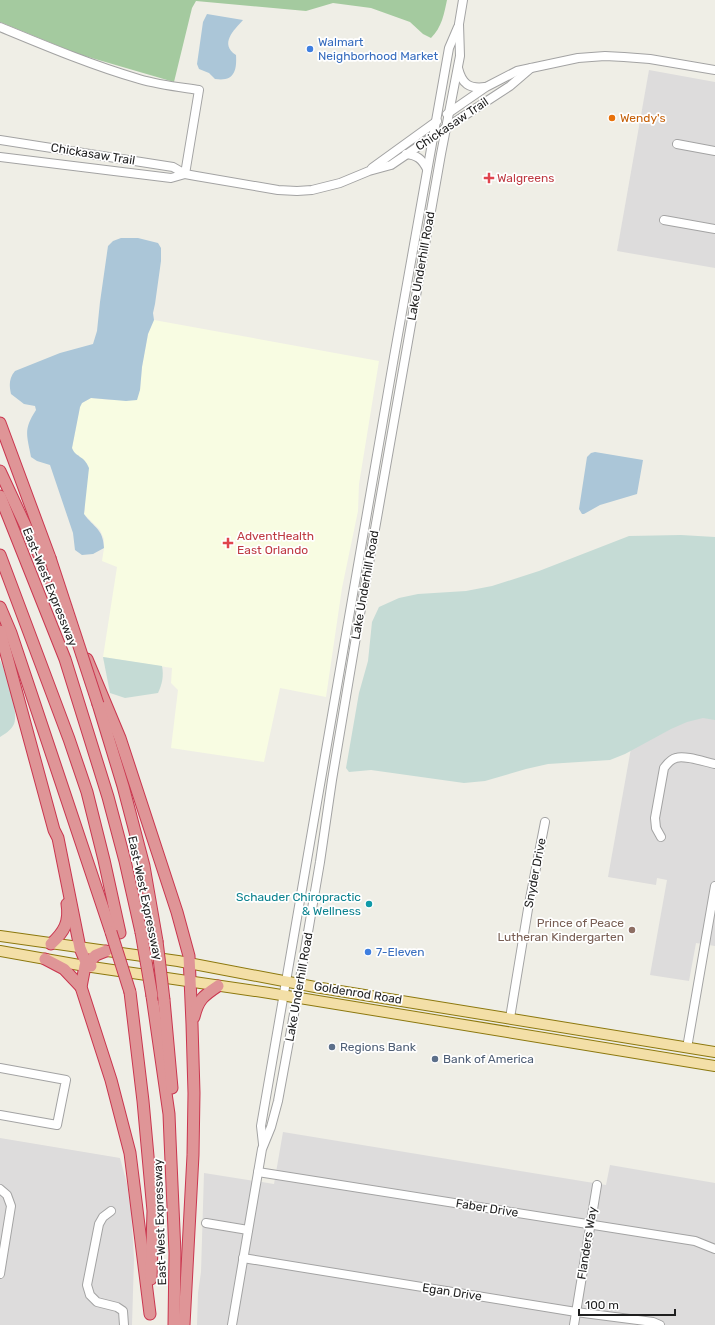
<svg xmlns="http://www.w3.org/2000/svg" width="715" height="1325" font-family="Rubik,sans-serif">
  <rect width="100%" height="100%" fill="#efeee6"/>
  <g fill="#dddcdc">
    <path d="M649,70L715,82V268L617,251Z"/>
    <path d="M648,653L715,664V946L696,943L689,981L650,975L667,880L657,878L656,885L608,877Z"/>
    <path d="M283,1132L606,1185L610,1165L715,1183V1325H197L198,1293L201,1272L204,1173L274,1184Z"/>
    <path d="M0,1138L120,1158L127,1184L131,1209L134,1259L132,1325H0Z"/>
  </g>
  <path fill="#f8fce2" d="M154,320L379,361L359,484L358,511L342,588L326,697L280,688L264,762L171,748L178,690L171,683L172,668L103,657L117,567L102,561L104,548V539L100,530L84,514L85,509L79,455L74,454L72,448L80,407L82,403L91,398L111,400L140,390L142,367L148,334Z"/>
  <path fill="#a4ca9f" d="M0,0H447C444,14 442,27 431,38L423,34L410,22L371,8L333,3L306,11L196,1L192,8L174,82L78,54L0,22Z"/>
  <g fill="#c5dbd5">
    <path d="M681,535L715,537V720L703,718L687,722L671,729L625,754L610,760L548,764L526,769L485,781L464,783L371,770L349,772L346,768L359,693L368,661L372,622L379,607L399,598L418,594L466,591L492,586L539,571L629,536Z"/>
    <path d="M103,657L162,666C164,676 162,684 158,693L125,698L110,693Z"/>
    <path d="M0,660C6,672 19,713 14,724C11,730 5,734 0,737Z"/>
  </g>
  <g fill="#abc6d8">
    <path d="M207,14L243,20C234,30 219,44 236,55C237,71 234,82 215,79L209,73L199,69L197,64L203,22Z"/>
    <path d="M121,238H138L158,243L161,248V261L155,304L153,313L154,320L148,334L142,367L140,390L137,400L126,401L91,398L82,403L80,407L72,448C76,458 84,455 89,468L84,514C94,528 103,528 104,548L93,554L82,555L75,550L73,533L50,465L37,461L31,457C27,435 23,430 36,410L35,406L24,404L11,394C9,385 9,378 15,371L60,353L93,344L97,331L100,302L108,246L113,241Z"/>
    <path d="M595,452L643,460L637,494L600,505L584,514H582L579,509L587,457L591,453Z"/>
  </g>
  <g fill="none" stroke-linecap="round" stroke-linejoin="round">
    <defs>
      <g id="minor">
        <path d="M0,27C46,46 91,65 139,79C159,85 179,87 199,90L185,174"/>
        <path d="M458,68C462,84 469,89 485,87"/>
        <path d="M447,114L486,87L517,71L578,58L605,56L624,57L650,59L715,70"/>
        <path d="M444,129L510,86L531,68"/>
        <path d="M0,140L173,167L185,174L196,176L278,190L297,191L312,190L340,183L369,171L391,165L435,135"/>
        <path d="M677,144L715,151"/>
        <path d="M406,154C417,155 422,159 427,169"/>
        <path d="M0,157L171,178L185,174"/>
        <path d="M372,168L437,121"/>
        <path d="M664,220L715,229"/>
        <path d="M661,837L656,828L655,818L664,768C667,764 671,759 676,758C685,755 705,762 715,764"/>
        <path d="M510,1018L528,909L545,822"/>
        <path d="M687,1048L715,886"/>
        <path d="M0,1068L66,1080L57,1125L0,1115"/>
        <path d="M263,1144L261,1126L394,357L449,48L458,27"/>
        <path d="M258,1172L695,1241L715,1249"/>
        <path d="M0,1189L7,1195L11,1206L0,1274"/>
        <path d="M111,1211L103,1217L99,1224L87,1285L90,1295L97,1302L117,1307L123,1311L124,1325"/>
        <path d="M206,1223L248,1230"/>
        <path d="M243,1258L576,1312L653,1322L660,1325"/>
        <path d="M232,1325L262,1149L271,1127L278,1101L294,1014L320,862L332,780L356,637L441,154L460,56L459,24L463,0"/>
        <path d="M574,1325L597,1185"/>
      </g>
      <g id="major">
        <path d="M0,936L178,961L315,987L715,1052"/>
        <path d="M0,951L85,966L269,993L715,1066"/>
      </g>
      <g id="highway">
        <path d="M0,423L50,558"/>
        <path d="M0,471L59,598"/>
        <path d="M0,496L65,659L108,797L125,861L141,932"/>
        <path d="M0,555L69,739L87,792L104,860L120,933"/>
        <path d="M0,607L11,633L111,932"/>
        <path d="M0,631L54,830L58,838L80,948L85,960L91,966"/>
        <path d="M87,659L120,738L177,912L189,956L192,1024L194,1093L193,1155L184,1325"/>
        <path d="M98,704L123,786L144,866L157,941"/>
        <path d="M51,944C64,932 70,922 67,904"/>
        <path d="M106,951L96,955L85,966L81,987L111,1080L130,1153L150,1314"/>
        <path d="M45,959L64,969L81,987"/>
        <path d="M130,992L143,1101L153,1211L151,1279"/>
        <path d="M152,996L169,1114L170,1139L175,1253L174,1325"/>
        <path d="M164,1000L172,1088"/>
        <path d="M194,1017C198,1000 203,996 218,986"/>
      </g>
    </defs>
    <use href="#minor" stroke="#a3a3a3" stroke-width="10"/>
    <use href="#major" stroke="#8c780e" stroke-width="12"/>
    <use href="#highway" stroke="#ca364f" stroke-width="13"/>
    <use href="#minor" stroke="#fff" stroke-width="8"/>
    <use href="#major" stroke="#f3dfa7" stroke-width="10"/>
    <use href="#highway" stroke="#df9597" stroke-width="11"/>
    <defs>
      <g id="highway-bridge">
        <path d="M50,558L98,704"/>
        <path d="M111,932L130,992"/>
        <path d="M141,932L152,996"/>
        <path d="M157,941L164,1000"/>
      </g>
    </defs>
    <use href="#highway-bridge" stroke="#ca364f" stroke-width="13" stroke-linecap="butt"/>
    <use href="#highway-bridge" stroke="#df9597" stroke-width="11"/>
  </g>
  <g fill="#3f7fe0" stroke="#fff" stroke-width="1.5">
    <circle cx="310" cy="49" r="4"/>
    <circle cx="368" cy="952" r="4"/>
  </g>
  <circle fill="#e8710a" stroke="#fff" stroke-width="1.5" cx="612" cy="118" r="4"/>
  <g fill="#e0444e" stroke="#fff" stroke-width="1.5">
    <path d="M487 172h4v4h4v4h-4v4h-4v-4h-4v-4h4z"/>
    <path d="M226 537h4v4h4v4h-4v4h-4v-4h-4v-4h4z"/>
  </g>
  <circle fill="#0f9aa8" stroke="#fff" stroke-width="1.5" cx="369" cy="904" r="4"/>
  <circle fill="#8d6e63" stroke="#fff" stroke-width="1.5" cx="632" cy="930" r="4"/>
  <g fill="#5c6f8a" stroke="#fff" stroke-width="1.5">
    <circle cx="332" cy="1047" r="4"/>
    <circle cx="435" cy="1059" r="4"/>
  </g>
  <g text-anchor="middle" stroke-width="3.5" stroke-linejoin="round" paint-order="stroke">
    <g font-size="12" fill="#366cbe" stroke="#fff" text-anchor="start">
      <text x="318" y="46">Walmart<tspan x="318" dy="14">Neighborhood Market</tspan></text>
      <text x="376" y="956">7-Eleven</text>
    </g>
    <g font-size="12" fill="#c56008" stroke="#fff" text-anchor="start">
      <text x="620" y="122">Wendy's</text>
    </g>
    <g font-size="12" fill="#1f1f1f" stroke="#fff">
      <text transform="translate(452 124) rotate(-34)" y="4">Chickasaw Trail</text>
      <text transform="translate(93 154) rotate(9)" y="4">Chickasaw Trail</text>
      <text transform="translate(421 266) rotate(-80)" y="4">Lake Underhill Road</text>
      <text transform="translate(365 585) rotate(-80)" y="4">Lake Underhill Road</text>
      <text transform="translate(50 587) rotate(68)" y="4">East-West Expressway</text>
      <text transform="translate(535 873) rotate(-79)" y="4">Snyder Drive</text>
      <text transform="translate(145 898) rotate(78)" y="4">East-West Expressway</text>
      <text transform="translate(299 987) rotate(-80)" y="4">Lake Underhill Road</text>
      <text transform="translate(358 993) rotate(9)" y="4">Goldenrod Road</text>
      <text transform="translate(487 1208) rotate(9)" y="4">Faber Drive</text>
      <text transform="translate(160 1222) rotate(-92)" y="4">East-West Expressway</text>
      <text transform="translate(587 1243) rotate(-81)" y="4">Flanders Way</text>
      <text transform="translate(452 1292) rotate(9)" y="4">Egan Drive</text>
    </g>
    <g font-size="12" fill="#be3a42" stroke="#fff" text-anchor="start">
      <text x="497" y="182">Walgreens</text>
      <text x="237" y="540">AdventHealth<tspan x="237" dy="14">East Orlando</tspan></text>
    </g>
    <g font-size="12" fill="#0d838f" stroke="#fff" text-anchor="end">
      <text x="361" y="901">Schauder Chiropractic<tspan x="361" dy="14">&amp; Wellness</tspan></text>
    </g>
    <g font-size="12" fill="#785e54" stroke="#fff" text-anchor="end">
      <text x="624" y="927">Prince of Peace<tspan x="624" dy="14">Lutheran Kindergarten</tspan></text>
    </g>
    <g font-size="12" fill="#4e5e75" stroke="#fff" text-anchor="start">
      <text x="340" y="1051">Regions Bank</text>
      <text x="443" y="1063">Bank of America</text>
    </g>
  </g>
  <path d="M579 1309v6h96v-6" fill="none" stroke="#1f1f1f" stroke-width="2"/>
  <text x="585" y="1309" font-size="12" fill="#1f1f1f" stroke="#ffffff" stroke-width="3" paint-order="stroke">100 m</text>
</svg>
